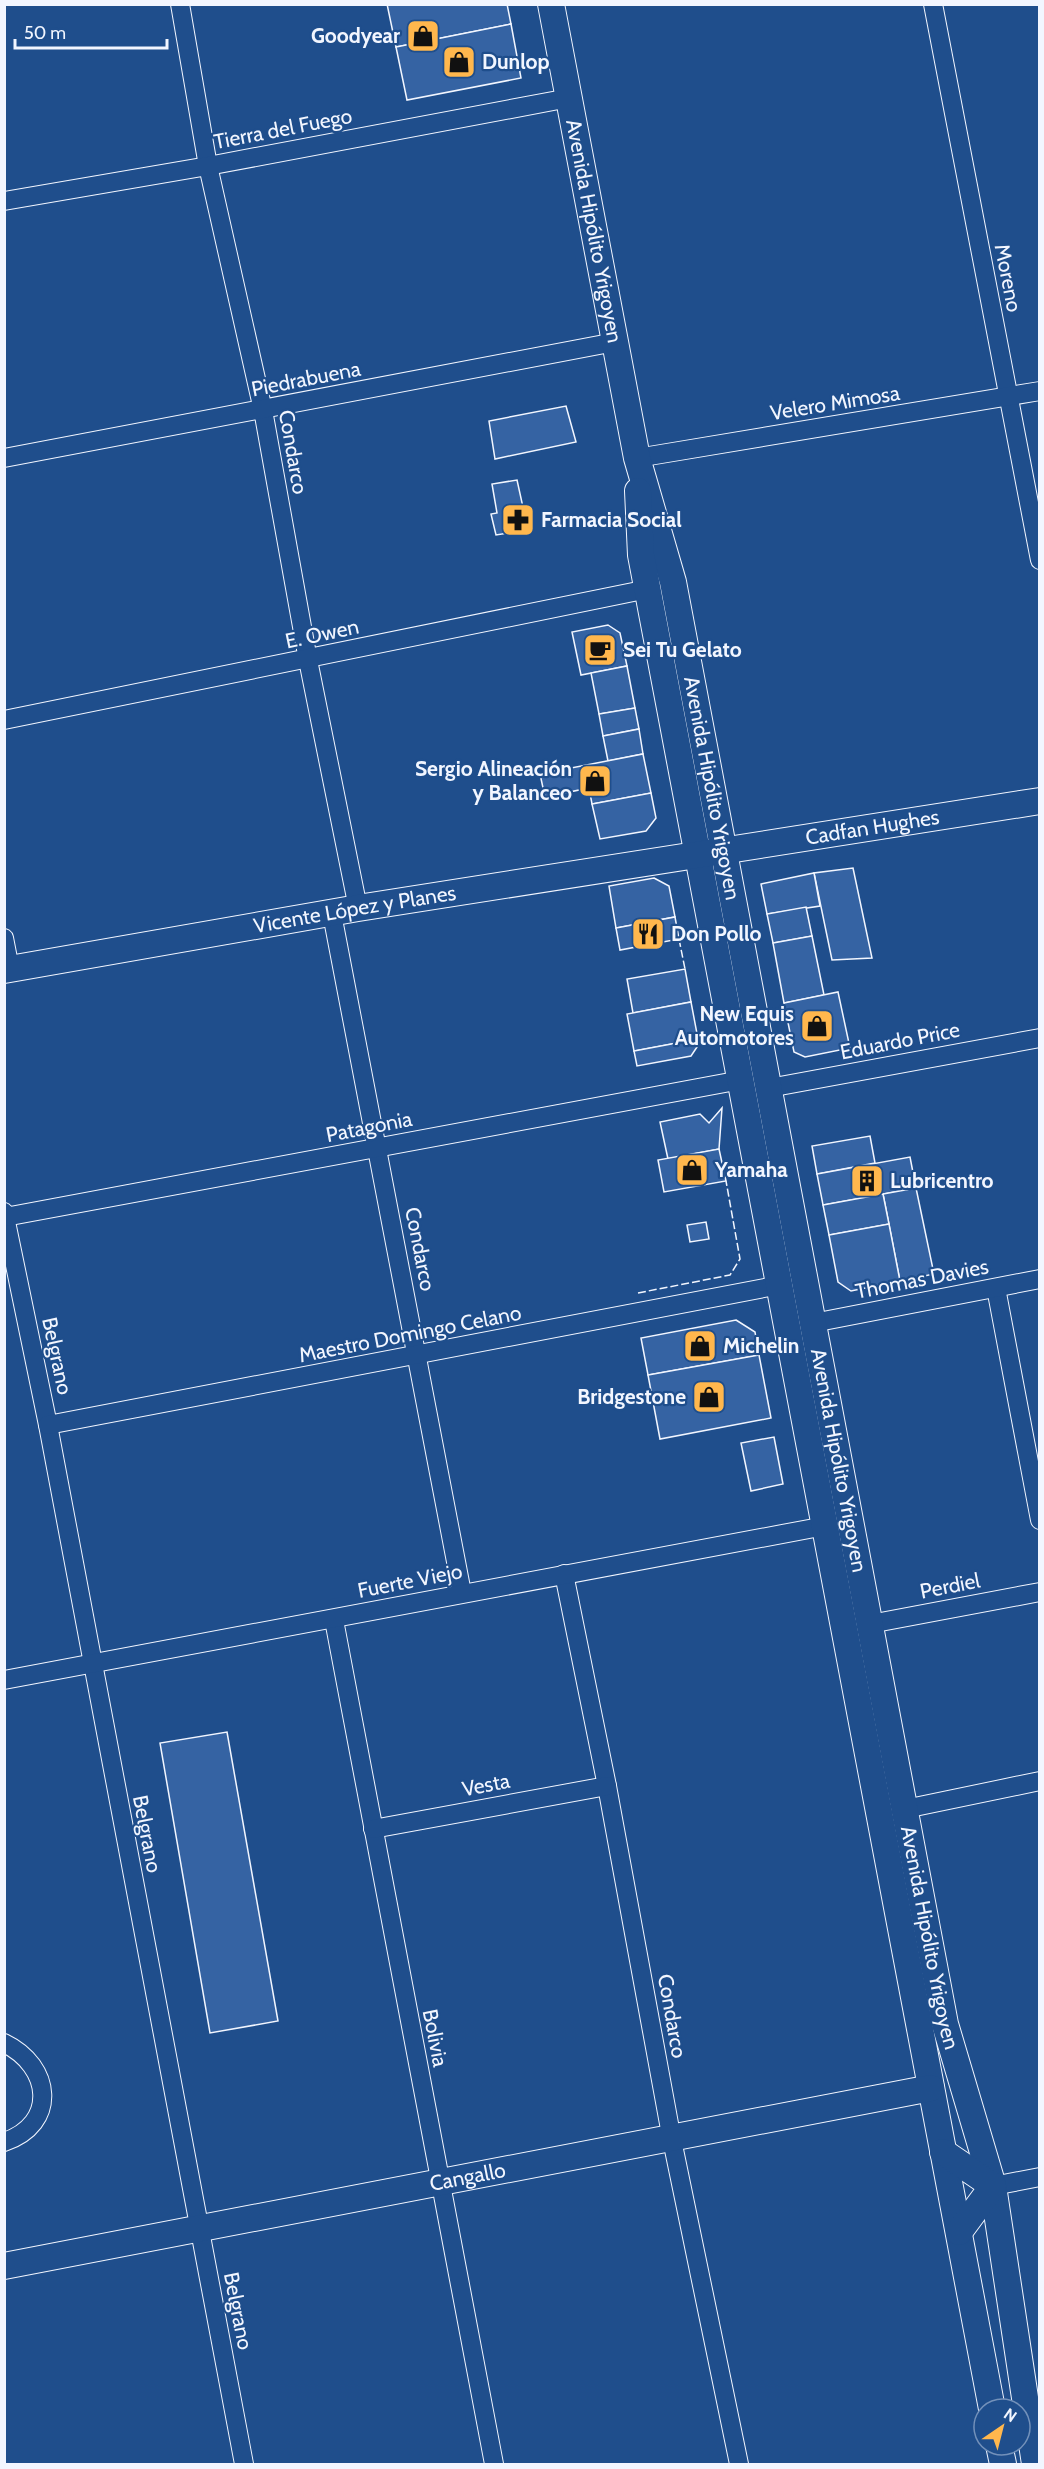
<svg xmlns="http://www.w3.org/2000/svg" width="1044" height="2469" font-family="Cabin,sans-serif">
  <rect width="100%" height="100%" fill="#1f4e8c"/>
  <g fill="#3563a3" stroke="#f2f6ff" stroke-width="1.5">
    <path d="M387,4H507L511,24L396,47Z"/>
    <path d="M511,24L521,78L407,100L396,47Z"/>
    <path d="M566,406L576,442L495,459L489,421Z"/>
    <path d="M517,480L528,530L496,535L491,514L497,513L492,484Z"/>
    <path d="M608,625L620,633L627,666L581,675L572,632Z"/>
    <path d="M627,666L635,708L599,714L591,673Z"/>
    <path d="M635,708L639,729L603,736L599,714Z"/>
    <path d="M639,729L643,754L608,761L603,736Z"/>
    <path d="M643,754L651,793L592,804L589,788L545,797L540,774Z"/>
    <path d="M651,793L656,818L646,831L600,839L592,804Z"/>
    <path d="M853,868L872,958L832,960L814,873Z"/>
    <path d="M814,873L820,906L767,914L761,884Z"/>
    <path d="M654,878L669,886L675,917L616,928L609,886Z"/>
    <path d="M806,907L812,936L773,943L767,914Z"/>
    <path d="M675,917L679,939L620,950L616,928Z"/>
    <path d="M812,936L824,995L784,1003L773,943Z"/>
    <path d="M685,969L691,1002L633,1013L627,979Z"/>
    <path d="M838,992L850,1048L805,1057L794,1052L784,1003Z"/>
    <path d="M691,1002L698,1039L634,1051L627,1014Z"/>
    <path d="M698,1039L699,1044L691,1056L637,1066L634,1051Z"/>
    <path d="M722,1108L719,1149L668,1159L660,1122L700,1114L709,1123Z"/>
    <path d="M870,1136L875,1163L817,1174L812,1146Z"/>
    <path d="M719,1149L726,1181L664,1192L658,1160Z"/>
    <path d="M910,1157L916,1188L823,1205L817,1174Z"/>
    <path d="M916,1188L934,1274L900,1281L883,1194Z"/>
    <path d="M883,1194L889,1224L829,1235L823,1205Z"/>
    <path d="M706,1222L709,1239L690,1242L687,1225Z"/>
    <path d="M889,1224L900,1281L851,1291L838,1282L829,1235Z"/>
    <path d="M736,1320L755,1332L759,1355L648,1375L641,1338Z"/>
    <path d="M759,1355L771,1418L660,1439L648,1375Z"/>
    <path d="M774,1437L783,1484L751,1491L741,1443Z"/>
    <path d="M227,1732L278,2021L210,2033L160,1743Z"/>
  </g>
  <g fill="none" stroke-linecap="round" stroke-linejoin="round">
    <defs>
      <g id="street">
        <path d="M180,4L208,166L263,410L308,660L358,908"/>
        <path d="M933,4L1040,560"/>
        <path d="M4,201L208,166L569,98"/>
        <path d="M4,458L615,342"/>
        <path d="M637,458L1040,391"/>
        <path d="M4,720L648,589"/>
        <path d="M332,914L462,1593"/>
        <path d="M4,938L10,969"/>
        <path d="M769,1088L1040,1038"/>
        <path d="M4,1212L48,1425L244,2464"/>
        <path d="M5,1217L741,1080"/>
        <path d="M996,1288L1040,1520"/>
        <path d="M813,1323L1040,1279"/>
        <path d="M48,1425L780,1285"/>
        <path d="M564,1574L607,1786L672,2140L739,2464"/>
        <path d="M334,1620L494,2464"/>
        <path d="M870,1624L1040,1592"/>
        <path d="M4,1680L825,1526"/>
        <path d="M905,1809L1040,1781"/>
        <path d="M373,1829L607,1786"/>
        <path d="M4,2043C52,2066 58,2124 4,2142"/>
        <path d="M993,2186L1040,2177"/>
      </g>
      <g id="secondary">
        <path id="s1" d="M551,4L637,458L673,582L945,2024L993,2186L1035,2464"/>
        <path d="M638,491L641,555L992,2409"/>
        <path id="s2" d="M4,970L358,908L1040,801"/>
        <path d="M943,2152L993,2186L959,2232"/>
        <path id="s3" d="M4,2266L931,2088"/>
        <path d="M999,2445L1003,2464"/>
      </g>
    </defs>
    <use href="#street" stroke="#f2f6ff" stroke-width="20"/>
    <use href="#secondary" stroke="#f2f6ff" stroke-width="28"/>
    <use href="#street" stroke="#1f4e8c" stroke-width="18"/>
    <use href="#secondary" stroke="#1f4e8c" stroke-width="26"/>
    <g stroke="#f2f6ff" stroke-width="1.5" stroke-dasharray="8 3" stroke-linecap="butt">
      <path d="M679,939L685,969"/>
      <path d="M638,1293L730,1275L740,1259L726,1181"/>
    </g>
  </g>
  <defs>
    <symbol id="shop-square" viewBox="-11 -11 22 22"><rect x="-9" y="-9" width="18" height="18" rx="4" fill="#ffb74d" stroke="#1f4e8c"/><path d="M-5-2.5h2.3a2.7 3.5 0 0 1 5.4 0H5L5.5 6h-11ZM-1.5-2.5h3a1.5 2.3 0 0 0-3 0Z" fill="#111"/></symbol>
    <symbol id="pharmacy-square" viewBox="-11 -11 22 22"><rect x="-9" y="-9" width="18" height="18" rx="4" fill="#ffb74d" stroke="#1f4e8c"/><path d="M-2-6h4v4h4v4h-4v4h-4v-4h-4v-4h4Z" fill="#111"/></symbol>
    <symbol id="cafe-square" viewBox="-11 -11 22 22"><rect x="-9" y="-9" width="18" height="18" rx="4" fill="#ffb74d" stroke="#1f4e8c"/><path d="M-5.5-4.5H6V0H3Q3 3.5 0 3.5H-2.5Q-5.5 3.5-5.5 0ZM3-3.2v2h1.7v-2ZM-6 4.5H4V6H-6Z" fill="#111"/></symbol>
    <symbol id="restaurant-square" viewBox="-11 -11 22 22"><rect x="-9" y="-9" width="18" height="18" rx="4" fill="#ffb74d" stroke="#1f4e8c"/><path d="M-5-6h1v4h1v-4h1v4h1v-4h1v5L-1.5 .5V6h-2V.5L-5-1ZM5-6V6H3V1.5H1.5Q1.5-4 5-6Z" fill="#111"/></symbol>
    <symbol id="building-square" viewBox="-11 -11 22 22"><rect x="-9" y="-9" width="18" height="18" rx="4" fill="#ffb74d" stroke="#1f4e8c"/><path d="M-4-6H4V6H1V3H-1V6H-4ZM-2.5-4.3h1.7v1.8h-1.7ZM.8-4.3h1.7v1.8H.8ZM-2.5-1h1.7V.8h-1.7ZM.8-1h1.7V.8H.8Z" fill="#111"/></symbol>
  </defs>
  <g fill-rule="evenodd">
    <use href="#shop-square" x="404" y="17" width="38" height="38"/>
    <use href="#shop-square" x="440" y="43" width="38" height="38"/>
    <use href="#pharmacy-square" x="499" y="501" width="38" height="38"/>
    <use href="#cafe-square" x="581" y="631" width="38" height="38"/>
    <use href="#shop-square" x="576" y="762" width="38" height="38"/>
    <use href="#restaurant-square" x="629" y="915" width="38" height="38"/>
    <use href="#shop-square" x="798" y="1007" width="38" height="38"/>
    <use href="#shop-square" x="673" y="1151" width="38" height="38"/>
    <use href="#building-square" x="848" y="1162" width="38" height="38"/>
    <use href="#shop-square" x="681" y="1327" width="38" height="38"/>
    <use href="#shop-square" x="690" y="1378" width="38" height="38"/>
  </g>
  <g text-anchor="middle" stroke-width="4.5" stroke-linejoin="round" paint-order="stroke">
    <g font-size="21" font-weight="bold" fill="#f2f6ff" stroke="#1f4e8c" text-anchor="start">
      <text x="400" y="43" text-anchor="end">Goodyear</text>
      <text x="482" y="69">Dunlop</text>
      <text x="541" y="527">Farmacia Social</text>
      <text x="623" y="657">Sei Tu Gelato</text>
      <text x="572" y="776" text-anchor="end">Sergio Alineación<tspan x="572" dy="24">y Balanceo</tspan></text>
      <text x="671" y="941">Don Pollo</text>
      <text x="794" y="1021" text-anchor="end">New Equis<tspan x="794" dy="24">Automotores</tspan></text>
      <text x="715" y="1177">Yamaha</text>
      <text x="890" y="1188">Lubricentro</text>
      <text x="723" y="1353">Michelin</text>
      <text x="686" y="1404" text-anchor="end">Bridgestone</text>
    </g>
    <g font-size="21" fill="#f2f6ff" stroke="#1f4e8c">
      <text transform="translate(283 129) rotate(-11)" y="7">Tierra del Fuego</text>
      <text dy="7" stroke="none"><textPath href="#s1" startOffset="231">Avenida Hipólito Yrigoyen</textPath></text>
      <text transform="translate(1008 278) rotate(79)" y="7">Moreno</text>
      <text transform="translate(306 379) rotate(-11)" y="7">Piedrabuena</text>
      <text transform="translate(835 403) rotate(-9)" y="7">Velero Mimosa</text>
      <text transform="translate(293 452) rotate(80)" y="7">Condarco</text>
      <text transform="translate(322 634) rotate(-12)" y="7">E. Owen</text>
      <text dy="7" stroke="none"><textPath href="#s1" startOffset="801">Avenida Hipólito Yrigoyen</textPath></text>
      <text dy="7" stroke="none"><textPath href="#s2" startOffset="880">Cadfan Hughes</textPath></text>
      <text dy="7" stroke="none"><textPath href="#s2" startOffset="356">Vicente López y Planes</textPath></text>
      <text transform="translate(900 1041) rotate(-11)" y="7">Eduardo Price</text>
      <text transform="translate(369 1127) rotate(-11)" y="7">Patagonia</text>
      <text transform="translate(420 1249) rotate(79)" y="7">Condarco</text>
      <text transform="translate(922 1279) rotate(-11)" y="7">Thomas Davies</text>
      <text transform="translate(410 1334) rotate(-11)" y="7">Maestro Domingo Celano</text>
      <text transform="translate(57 1356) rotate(78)" y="7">Belgrano</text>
      <text dy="7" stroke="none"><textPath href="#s1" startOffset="1485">Avenida Hipólito Yrigoyen</textPath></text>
      <text transform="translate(410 1581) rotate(-11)" y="7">Fuerte Viejo</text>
      <text transform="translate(950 1586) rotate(-11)" y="7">Perdiel</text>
      <text transform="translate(486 1785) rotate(-11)" y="7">Vesta</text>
      <text transform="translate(147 1834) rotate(79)" y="7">Belgrano</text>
      <text dy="7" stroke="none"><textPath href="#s1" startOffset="1971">Avenida Hipólito Yrigoyen</textPath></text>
      <text transform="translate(672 2016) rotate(80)" y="7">Condarco</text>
      <text transform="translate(435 2038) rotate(79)" y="7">Bolivia</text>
      <text dy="7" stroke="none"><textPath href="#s3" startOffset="472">Cangallo</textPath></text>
      <text transform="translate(238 2311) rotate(79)" y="7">Belgrano</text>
    </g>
  </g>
  <rect width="1044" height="2469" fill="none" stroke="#f2f6ff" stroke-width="12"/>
  <g transform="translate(1002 2427) rotate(35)"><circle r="28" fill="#1f4e8c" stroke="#7391ba" stroke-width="1.5"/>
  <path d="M0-4.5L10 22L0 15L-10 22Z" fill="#ffb74d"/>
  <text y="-9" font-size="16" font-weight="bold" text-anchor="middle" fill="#f2f6ff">N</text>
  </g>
  <path d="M15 39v9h152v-9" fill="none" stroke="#f2f6ff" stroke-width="3"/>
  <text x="24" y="39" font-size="18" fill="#f2f6ff" stroke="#1f4e8c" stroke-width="4.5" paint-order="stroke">50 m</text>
</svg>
